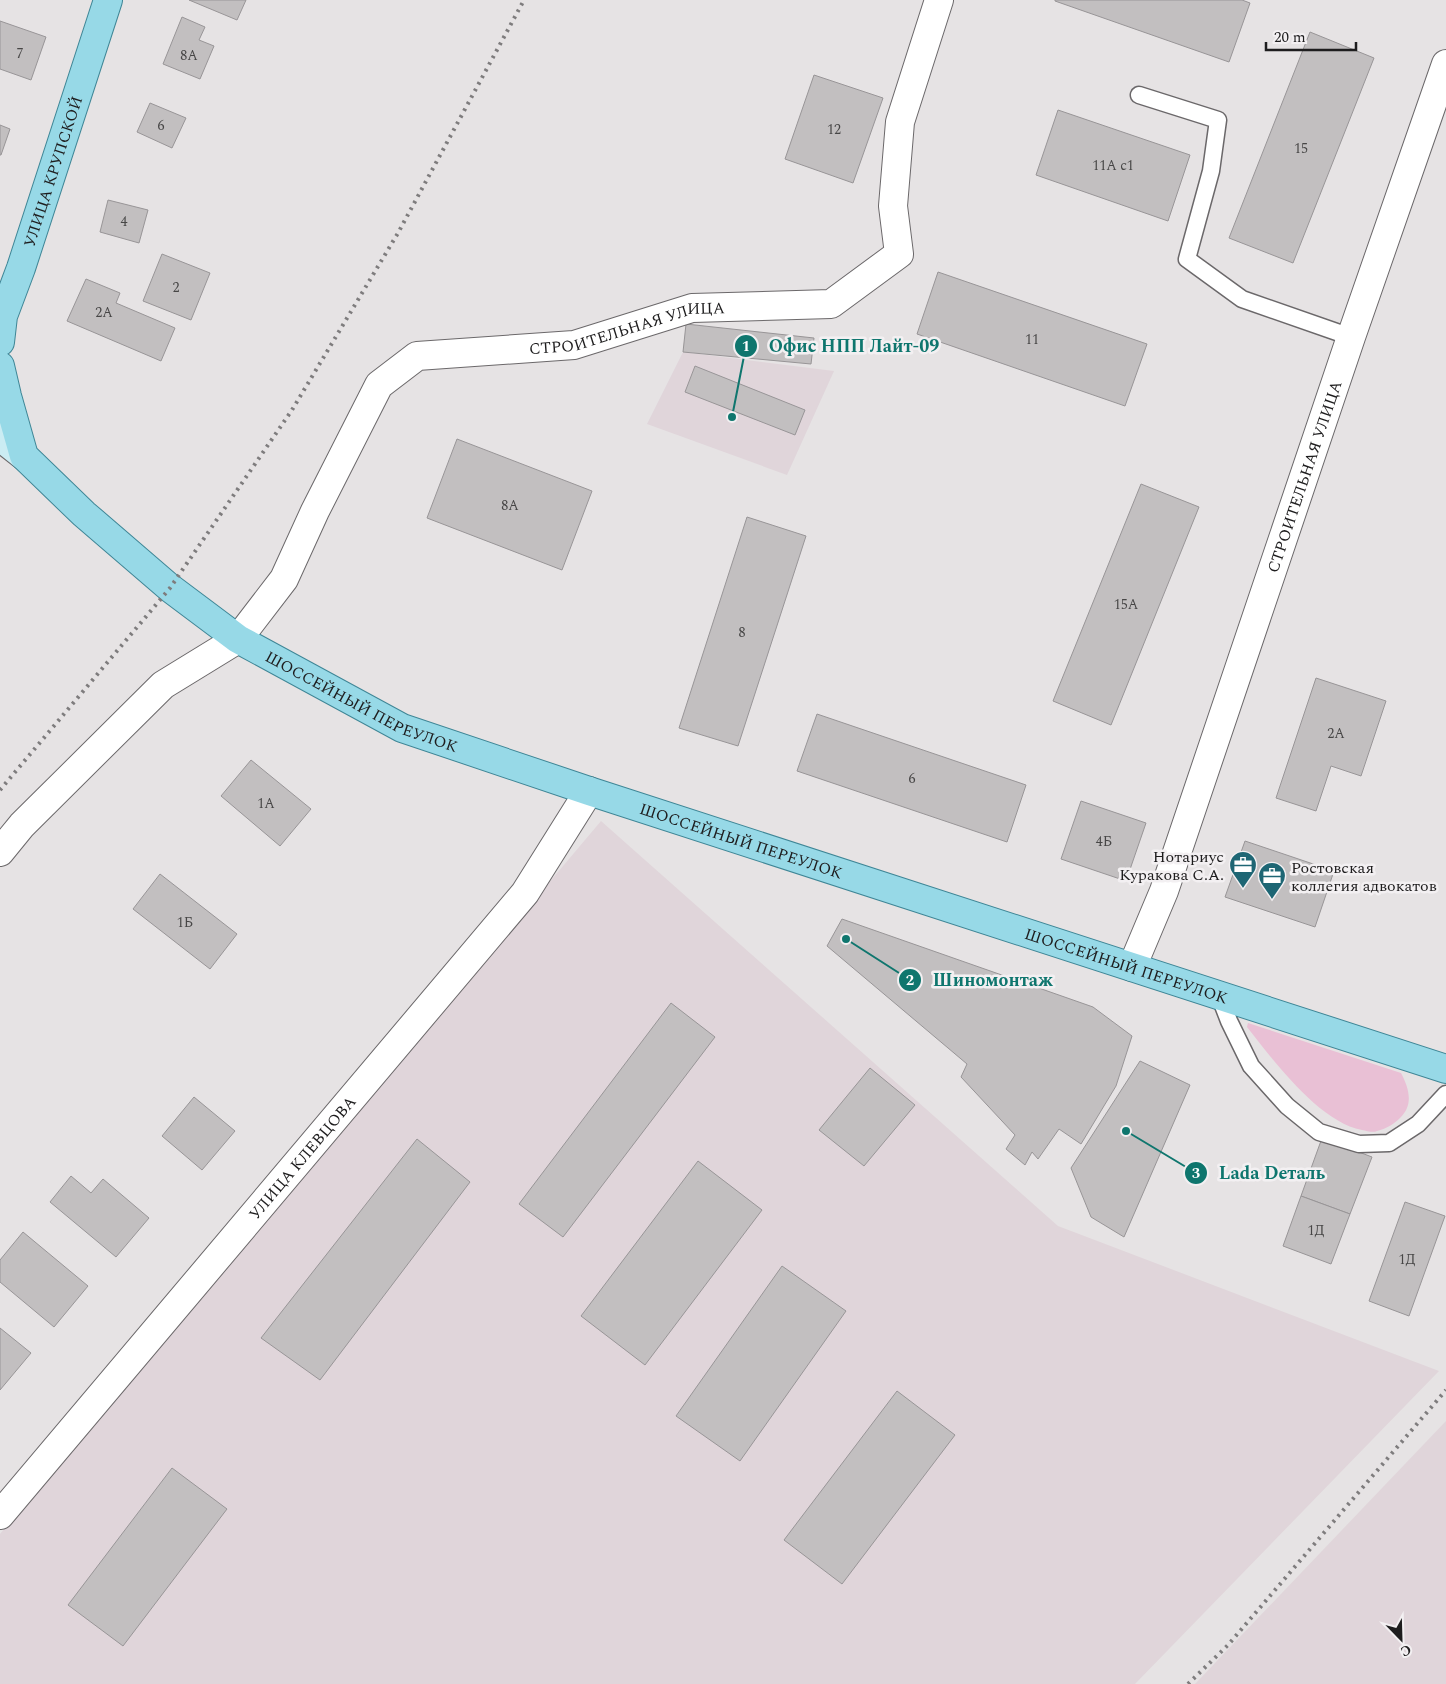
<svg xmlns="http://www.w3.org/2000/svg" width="1446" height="1684" font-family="Spectral,serif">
  <rect width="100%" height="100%" fill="#e6e3e4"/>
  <g fill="#e0d5da">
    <path d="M683,352L834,371L787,475L647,424Z"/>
    <path d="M601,821L1058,1226L1439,1371L1135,1684H0V1534Z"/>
    <path d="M1446,1421V1684H1195Z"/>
  </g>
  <path fill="#e9c0d5" d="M1248,1023L1401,1073C1409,1088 1414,1105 1400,1118C1394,1124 1386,1129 1377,1131C1373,1133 1367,1131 1362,1130C1319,1122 1273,1060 1247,1027Z"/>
  <g fill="#c2bfc0" stroke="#989597">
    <path d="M189,0H246L237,20Z"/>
    <path d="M1055,0H1242L1250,3L1229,62L1055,1Z"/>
    <path d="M182,17L205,27L199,40L214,46L200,79L163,64Z"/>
    <path d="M0,21L46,37L31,80L0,69Z"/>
    <path d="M1310,32L1374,58L1293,263L1229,238Z"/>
    <path d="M814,75L883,98L853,183L785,159Z"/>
    <path d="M150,103L186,118L172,148L137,132Z"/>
    <path d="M1058,110L1190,155L1168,221L1036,175Z"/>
    <path d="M0,125L10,129L1,155H0Z"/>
    <path d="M108,200L148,210L139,243L100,232Z"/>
    <path d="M162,254L210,273L191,320L143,301Z"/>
    <path d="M938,272L1147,344L1125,406L917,334Z"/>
    <path d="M86,279L120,293L116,303L175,328L161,361L67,321Z"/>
    <path d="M686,324L814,338L811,364L683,352Z"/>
    <path d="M695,366L805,410L795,435L685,392Z"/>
    <path d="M457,439L592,491L562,570L427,518Z"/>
    <path d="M1141,484L1199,507L1111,725L1053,701Z"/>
    <path d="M747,517L806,536L738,746L679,728Z"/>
    <path d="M1316,678L1386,701L1361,776L1331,766L1316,811L1276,798Z"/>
    <path d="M817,714L1026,785L1007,842L797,771Z"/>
    <path d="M251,760L311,809L280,846L221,796Z"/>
    <path d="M1081,801L1146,823L1126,881L1061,859Z"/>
    <path d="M1245,841L1334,871L1315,927L1225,897Z"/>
    <path d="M160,874L237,934L210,969L133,909Z"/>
    <path d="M842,919L1093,1007L1132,1036L1116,1086L1081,1144L1059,1129L1038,1159L1032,1152L1025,1165L1006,1149L1015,1135L961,1077L967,1064L827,946Z"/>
    <path d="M671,1003L715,1037L563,1237L519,1204Z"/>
    <path d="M1140,1061L1190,1085L1124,1237L1091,1217L1071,1168Z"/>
    <path d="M870,1068L915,1105L864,1166L819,1130Z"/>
    <path d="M194,1097L235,1131L202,1170L162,1136Z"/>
    <path d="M1322,1138L1372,1157L1350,1214L1301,1196Z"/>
    <path d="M417,1139L470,1182L320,1380L261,1338Z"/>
    <path d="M698,1161L762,1210L645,1365L581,1316Z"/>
    <path d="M71,1176L91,1193L103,1179L149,1218L116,1257L50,1202Z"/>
    <path d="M1301,1196L1350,1214L1331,1264L1283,1246Z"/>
    <path d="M1405,1202L1445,1216L1409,1316L1369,1301Z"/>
    <path d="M23,1232L88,1286L54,1327L0,1282V1260Z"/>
    <path d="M782,1266L846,1311L740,1461L676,1416Z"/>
    <path d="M0,1328L31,1353L0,1390Z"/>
    <path d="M897,1391L955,1435L842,1584L784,1540Z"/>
    <path d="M172,1468L227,1509L123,1646L68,1605Z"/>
  </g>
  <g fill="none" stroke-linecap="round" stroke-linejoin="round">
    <defs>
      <g id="lane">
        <path d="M1139,95L1218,120L1211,171L1187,259L1242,299L1351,337"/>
        <path d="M1219,995L1229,1021L1251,1066L1287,1106L1319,1132L1359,1144L1389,1143L1418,1124L1446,1094"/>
      </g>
      <g id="street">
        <path id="s1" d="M0,852L22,825L163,685L238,639L284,579L315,511L379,385L417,356L574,345L692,308L831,304L899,254L893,206L900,122L939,0"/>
        <path id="s2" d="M1132,967L1164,891L1351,337L1446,64"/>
        <path id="s3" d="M0,1515L525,893L589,791"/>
      </g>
      <path id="secondary" d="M0,437L24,456"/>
      <g id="primary">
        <path id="s4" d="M0,342L3,316L21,268L108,0"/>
        <path id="s5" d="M0,366L7,396L24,456L84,514L170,588L238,639L402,728L589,791L1446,1069"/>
      </g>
    </defs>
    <use href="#lane" stroke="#6b686a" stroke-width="19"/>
    <use href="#street" stroke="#6b686a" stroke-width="30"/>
    <use href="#secondary" stroke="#6b686a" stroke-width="30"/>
    <use href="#primary" stroke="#3f8696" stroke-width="30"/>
    <use href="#lane" stroke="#fff" stroke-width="16"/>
    <use href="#street" stroke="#fff" stroke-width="28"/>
    <use href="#secondary" stroke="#cbecf3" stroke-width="28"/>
    <use href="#primary" stroke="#97d9e7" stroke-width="28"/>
    <g stroke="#7e7c7d" stroke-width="4" stroke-dasharray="2.5 5" stroke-linecap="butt">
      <path d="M0,790L170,588L292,410L398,233L524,0"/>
      <path d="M1188,1684L1228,1645L1446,1390"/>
    </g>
  </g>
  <defs>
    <symbol id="office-pin" viewBox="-11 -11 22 30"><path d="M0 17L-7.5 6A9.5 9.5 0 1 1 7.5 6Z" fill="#1e6674" stroke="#f3f0f2"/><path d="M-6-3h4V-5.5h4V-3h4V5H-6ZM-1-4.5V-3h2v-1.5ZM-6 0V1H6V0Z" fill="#fff"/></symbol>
  </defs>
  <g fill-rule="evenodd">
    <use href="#office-pin" x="1227" y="849" width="32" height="43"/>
    <use href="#office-pin" x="1256" y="860" width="32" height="43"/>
  </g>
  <g text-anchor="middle" stroke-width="5" stroke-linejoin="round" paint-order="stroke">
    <g font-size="14" fill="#474646">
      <text x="20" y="58">7</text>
      <text x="189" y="60">8А</text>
      <text x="161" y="130">6</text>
      <text x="834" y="134">12</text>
      <text x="1301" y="153">15</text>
      <text x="1113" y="170">11А с1</text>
      <text x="124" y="226">4</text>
      <text x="176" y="292">2</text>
      <text x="104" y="317">2А</text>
      <text x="1032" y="344">11</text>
      <text x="510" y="510">8А</text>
      <text x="1126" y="609">15А</text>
      <text x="742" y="637">8</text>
      <text x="1336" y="738">2А</text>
      <text x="912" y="783">6</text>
      <text x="266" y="808">1А</text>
      <text x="1104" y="846">4Б</text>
      <text x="185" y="927">1Б</text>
      <text x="1316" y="1235">1Д</text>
      <text x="1407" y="1264">1Д</text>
    </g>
    <g font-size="16" fill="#1e1d1e" stroke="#f3f0f2">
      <text dy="6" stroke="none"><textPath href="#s4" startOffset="179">УЛИЦА КРУПСКОЙ</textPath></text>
      <text dy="6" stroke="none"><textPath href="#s1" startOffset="874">СТРОИТЕЛЬНАЯ УЛИЦА</textPath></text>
      <text dy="6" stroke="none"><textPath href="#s2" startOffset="520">СТРОИТЕЛЬНАЯ УЛИЦА</textPath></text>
      <text dy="6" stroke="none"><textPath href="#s5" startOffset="514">ШОССЕЙНЫЙ ПЕРЕУЛОК</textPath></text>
      <text dy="6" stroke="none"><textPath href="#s5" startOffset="919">ШОССЕЙНЫЙ ПЕРЕУЛОК</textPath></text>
      <text dy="6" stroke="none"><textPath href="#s5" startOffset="1324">ШОССЕЙНЫЙ ПЕРЕУЛОК</textPath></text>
      <text dy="6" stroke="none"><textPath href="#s3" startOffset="468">УЛИЦА КЛЕВЦОВА</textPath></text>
    </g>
    <g font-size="16" fill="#1e1d1e" stroke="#f3f0f2" text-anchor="end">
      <text x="1224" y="862">Нотариус<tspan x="1224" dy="18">Куракова С.А.</tspan></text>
      <text x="1291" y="873" text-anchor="start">Ростовская<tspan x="1291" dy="18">коллегия адвокатов</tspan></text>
    </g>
  </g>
  <path fill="none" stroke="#0f766e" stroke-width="2" d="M732 417L746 346M846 939L910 980M1126 1131L1196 1173"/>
  <g fill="#0f766e" stroke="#f3f0f2" stroke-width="2">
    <circle cx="732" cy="417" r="5"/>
    <circle cx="846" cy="939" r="5"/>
    <circle cx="1126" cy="1131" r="5"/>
    <circle cx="746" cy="346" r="12"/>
    <circle cx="910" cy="980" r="12"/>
    <circle cx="1196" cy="1173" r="12"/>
  </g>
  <g font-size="15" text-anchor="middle" font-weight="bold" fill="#fff">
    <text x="746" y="351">1</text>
    <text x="910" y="985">2</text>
    <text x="1196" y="1178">3</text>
  </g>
  <g font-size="18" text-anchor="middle" font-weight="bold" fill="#0f766e" stroke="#f3f0f2" stroke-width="5" stroke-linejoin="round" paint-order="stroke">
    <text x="854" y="352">Офис НПП Лайт-09</text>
    <text x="993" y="986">Шиномонтаж</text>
    <text x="1272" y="1179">Lada Dеталь</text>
  </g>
  <g transform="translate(1401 1639) rotate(157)" stroke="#f3f0f2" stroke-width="4" paint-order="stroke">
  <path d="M0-4L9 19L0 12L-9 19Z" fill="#1e1d1e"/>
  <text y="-8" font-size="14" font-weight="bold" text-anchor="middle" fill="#1e1d1e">С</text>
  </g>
  <path d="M1266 42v8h90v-8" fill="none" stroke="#1e1d1e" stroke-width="2.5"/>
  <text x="1274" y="42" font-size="15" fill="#1e1d1e" stroke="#f3f0f2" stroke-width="4" paint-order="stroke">20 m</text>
</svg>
